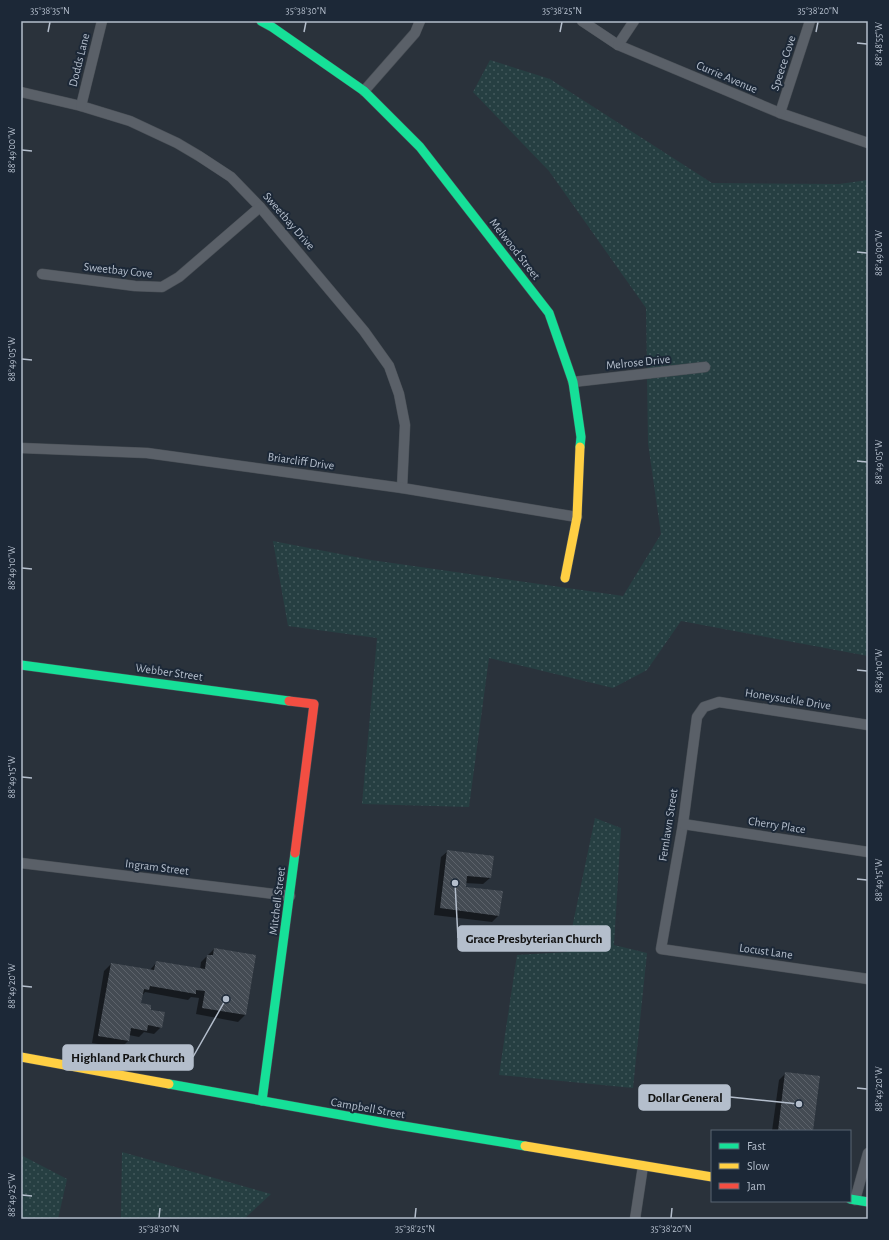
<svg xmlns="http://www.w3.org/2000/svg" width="889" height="1240" font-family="'Alegreya Sans',sans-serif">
  <defs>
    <pattern id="grass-dots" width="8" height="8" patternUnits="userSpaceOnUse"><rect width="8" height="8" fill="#263f42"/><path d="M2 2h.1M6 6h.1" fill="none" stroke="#43595c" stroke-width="1.8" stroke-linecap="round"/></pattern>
    <pattern id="building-back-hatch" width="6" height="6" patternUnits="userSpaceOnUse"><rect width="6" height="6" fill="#444b53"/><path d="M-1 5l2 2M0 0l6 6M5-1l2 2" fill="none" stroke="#5d636b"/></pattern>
  </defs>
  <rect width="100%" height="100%" fill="#2a323b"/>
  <g fill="url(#grass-dots)">
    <path d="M490,60L550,79L712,183L839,184L868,180V656L681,621L647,670L613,688L489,658L469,807L362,804L377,638L288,626L273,541L371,560L623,596L661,534L648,443L646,308L549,171L473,92Z"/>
    <path d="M595,818L621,828L614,945L647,953L633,1088L499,1075L517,955L567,952Z"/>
    <path d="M122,1152L271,1194L244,1219H121Z"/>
    <path d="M21,1155L67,1179L58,1219H21Z"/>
  </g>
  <g fill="#0007">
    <path d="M448,851L490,878L483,884L465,883V888L499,915L492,922L434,915L441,857Z"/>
    <path d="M214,949L255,956L245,1015L238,1022L196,1014L199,998L191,997L188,1000L145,992L142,996L140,1004L149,1010L161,1027L154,1034L144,1032L139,1037L129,1035L128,1041L121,1048L92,1043L104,971L111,964L149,971L157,962L200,970L201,962Z"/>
    <path d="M786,1073L812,1131H772L779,1080Z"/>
  </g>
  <g fill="url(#building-back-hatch)">
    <path d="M447,850L494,856L491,878L467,876L466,887L503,891L499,916L440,908Z"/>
    <path d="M214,948L256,955L246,1015L202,1008L205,991L196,990V994L150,986L149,990L144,989L141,1003L151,1005V1010L165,1012L162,1028L148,1025L147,1031L131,1028L129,1041L98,1036L111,963L154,970L156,961L205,969L207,955H213Z"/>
    <path d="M785,1072L820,1076L813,1131H778Z"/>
  </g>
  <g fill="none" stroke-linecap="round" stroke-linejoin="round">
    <defs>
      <g id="street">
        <path d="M582,21L618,45L780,113L868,143"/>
        <path d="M618,45L634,21"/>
        <path d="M364,91L415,33L420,21"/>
        <path d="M21,92L81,106L130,121L177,143L199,156L231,177L260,207L364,331L389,366L399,394L405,425L402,488"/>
        <path d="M81,106L102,21"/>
        <path d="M780,113L810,21"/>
        <path d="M42,274L135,286L162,287L179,277L260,207"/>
        <path d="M573,382L705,367"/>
        <path d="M21,448L147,453L402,488L577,517"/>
        <path d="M868,725L719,702L704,707L697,717L683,824L661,949L868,979"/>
        <path d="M683,824L868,852"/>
        <path d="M21,863L290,896"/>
        <path d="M855,1200L868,1153"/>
        <path d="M635,1219L643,1166"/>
      </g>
      <g id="fast">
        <path d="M261,21L272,27L364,91L420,147L549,313L573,382L581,437L580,447"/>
        <path d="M21,665L289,701"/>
        <path d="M169,1084L391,1124L525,1146"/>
        <path d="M262,1101L295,853"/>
        <path d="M850,1199L868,1202"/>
      </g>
      <g id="slow">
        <path d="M565,578L577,517L580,447"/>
        <path d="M21,1057L169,1084"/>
        <path d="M525,1146L712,1177"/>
      </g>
      <path id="jam" d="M289,701L314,704L295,853"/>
    </defs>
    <use href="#street" stroke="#484e55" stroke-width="11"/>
    <use href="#fast" stroke="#484e55" stroke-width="10"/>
    <use href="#slow" stroke="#484e55" stroke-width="10"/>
    <use href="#jam" stroke="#484e55" stroke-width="10"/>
    <use href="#street" stroke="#5a6068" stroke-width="10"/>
    <use href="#fast" stroke="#16e098" stroke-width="9"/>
    <use href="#slow" stroke="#ffcf43" stroke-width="9"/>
    <use href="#jam" stroke="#f24e42" stroke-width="9"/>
  </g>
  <path fill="none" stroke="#b4becc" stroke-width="1.5" d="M48,32L50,22M304,32L306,22M560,32L562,22M816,32L818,22M857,43L867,44M22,150L32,151M857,252L867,253M22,359L32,360M857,461L867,462M22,568L32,569M857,670L867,671M22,777L32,778M857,879L867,880M22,986L32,987M857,1088L867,1089M22,1195L32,1196M159,1218L160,1208M415,1218L416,1208M671,1218L672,1208"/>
  <g text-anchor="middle" stroke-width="4" stroke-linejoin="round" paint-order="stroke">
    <g font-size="12" fill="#b4becc" stroke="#1c2837">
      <text transform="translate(79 60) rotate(-76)" y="4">Dodds Lane</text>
      <text transform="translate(783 63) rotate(-72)" y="4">Speece Cove</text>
      <text transform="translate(727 77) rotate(23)" y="4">Currie Avenue</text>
      <text transform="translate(289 221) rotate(49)" y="4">Sweetbay Drive</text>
      <text transform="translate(515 249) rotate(52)" y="4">Melwood Street</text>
      <text transform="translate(118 270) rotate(6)" y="4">Sweetbay Cove</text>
      <text transform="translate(638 362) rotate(-6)" y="4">Melrose Drive</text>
      <text transform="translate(301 461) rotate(8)" y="4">Briarcliff Drive</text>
      <text transform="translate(169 672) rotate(8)" y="4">Webber Street</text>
      <text transform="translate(788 699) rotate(9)" y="4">Honeysuckle Drive</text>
      <text transform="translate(668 825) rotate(-81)" y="4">Fernlawn Street</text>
      <text transform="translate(777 825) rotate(9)" y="4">Cherry Place</text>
      <text transform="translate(157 867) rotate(7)" y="4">Ingram Street</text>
      <text transform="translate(277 901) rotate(-83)" y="4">Mitchell Street</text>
      <text transform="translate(766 951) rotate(8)" y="4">Locust Lane</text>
      <text transform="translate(368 1108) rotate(10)" y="4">Campbell Street</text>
    </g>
  </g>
  <path fill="none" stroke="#b4becc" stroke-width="1.5" d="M455 883L458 938M226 999L193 1057M799 1104L730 1097"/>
  <g fill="#b4becc" stroke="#1c2837" stroke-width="1.5">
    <circle cx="455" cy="883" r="4"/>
    <circle cx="226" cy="999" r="4"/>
    <circle cx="799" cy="1104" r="4"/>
  </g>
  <g fill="#b4becc" stroke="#b4becc" stroke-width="1.5">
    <rect x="458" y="926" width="152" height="25" rx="4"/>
    <rect x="63" y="1045" width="130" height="25" rx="4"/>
    <rect x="639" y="1085" width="91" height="25" rx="4"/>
  </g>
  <g font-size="13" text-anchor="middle" font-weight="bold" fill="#111">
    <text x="534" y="943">Grace Presbyterian Church</text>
    <text x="128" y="1062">Highland Park Church</text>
    <text x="685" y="1102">Dollar General</text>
  </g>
  <rect width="889" height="1240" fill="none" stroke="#1c2837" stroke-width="44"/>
  <rect x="711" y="1130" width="140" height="72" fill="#1c2837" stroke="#596473"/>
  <rect x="719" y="1143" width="20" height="6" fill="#16e098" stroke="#596473"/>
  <text x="747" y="1150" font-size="12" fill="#b4becc">Fast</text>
  <rect x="719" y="1163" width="20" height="6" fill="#ffcf43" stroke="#596473"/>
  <text x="747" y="1170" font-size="12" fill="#b4becc">Slow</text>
  <rect x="719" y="1183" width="20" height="6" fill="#f24e42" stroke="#596473"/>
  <text x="747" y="1190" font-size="12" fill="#b4becc">Jam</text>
  <rect x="22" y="22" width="845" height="1196" fill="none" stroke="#b4becc" stroke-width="1.5"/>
  <g font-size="10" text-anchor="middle" fill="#b4becc">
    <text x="50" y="14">35°38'35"N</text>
    <text x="306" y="14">35°38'30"N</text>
    <text x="562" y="14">35°38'25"N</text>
    <text x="818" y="14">35°38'20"N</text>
    <text transform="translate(878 44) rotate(-90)" y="4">88°48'55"W</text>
    <text transform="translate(11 150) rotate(-90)" y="4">88°49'00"W</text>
    <text transform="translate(878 253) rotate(-90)" y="4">88°49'00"W</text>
    <text transform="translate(11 359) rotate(-90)" y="4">88°49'05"W</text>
    <text transform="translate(878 462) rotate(-90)" y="4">88°49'05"W</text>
    <text transform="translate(11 568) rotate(-90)" y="4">88°49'10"W</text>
    <text transform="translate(878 671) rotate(-90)" y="4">88°49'10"W</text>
    <text transform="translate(11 777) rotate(-90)" y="4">88°49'15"W</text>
    <text transform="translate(878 880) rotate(-90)" y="4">88°49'15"W</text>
    <text transform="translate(11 986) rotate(-90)" y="4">88°49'20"W</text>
    <text transform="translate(878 1089) rotate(-90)" y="4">88°49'20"W</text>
    <text transform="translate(11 1195) rotate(-90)" y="4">88°49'25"W</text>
    <text x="159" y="1232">35°38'30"N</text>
    <text x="415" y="1232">35°38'25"N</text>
    <text x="671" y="1232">35°38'20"N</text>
  </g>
</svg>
